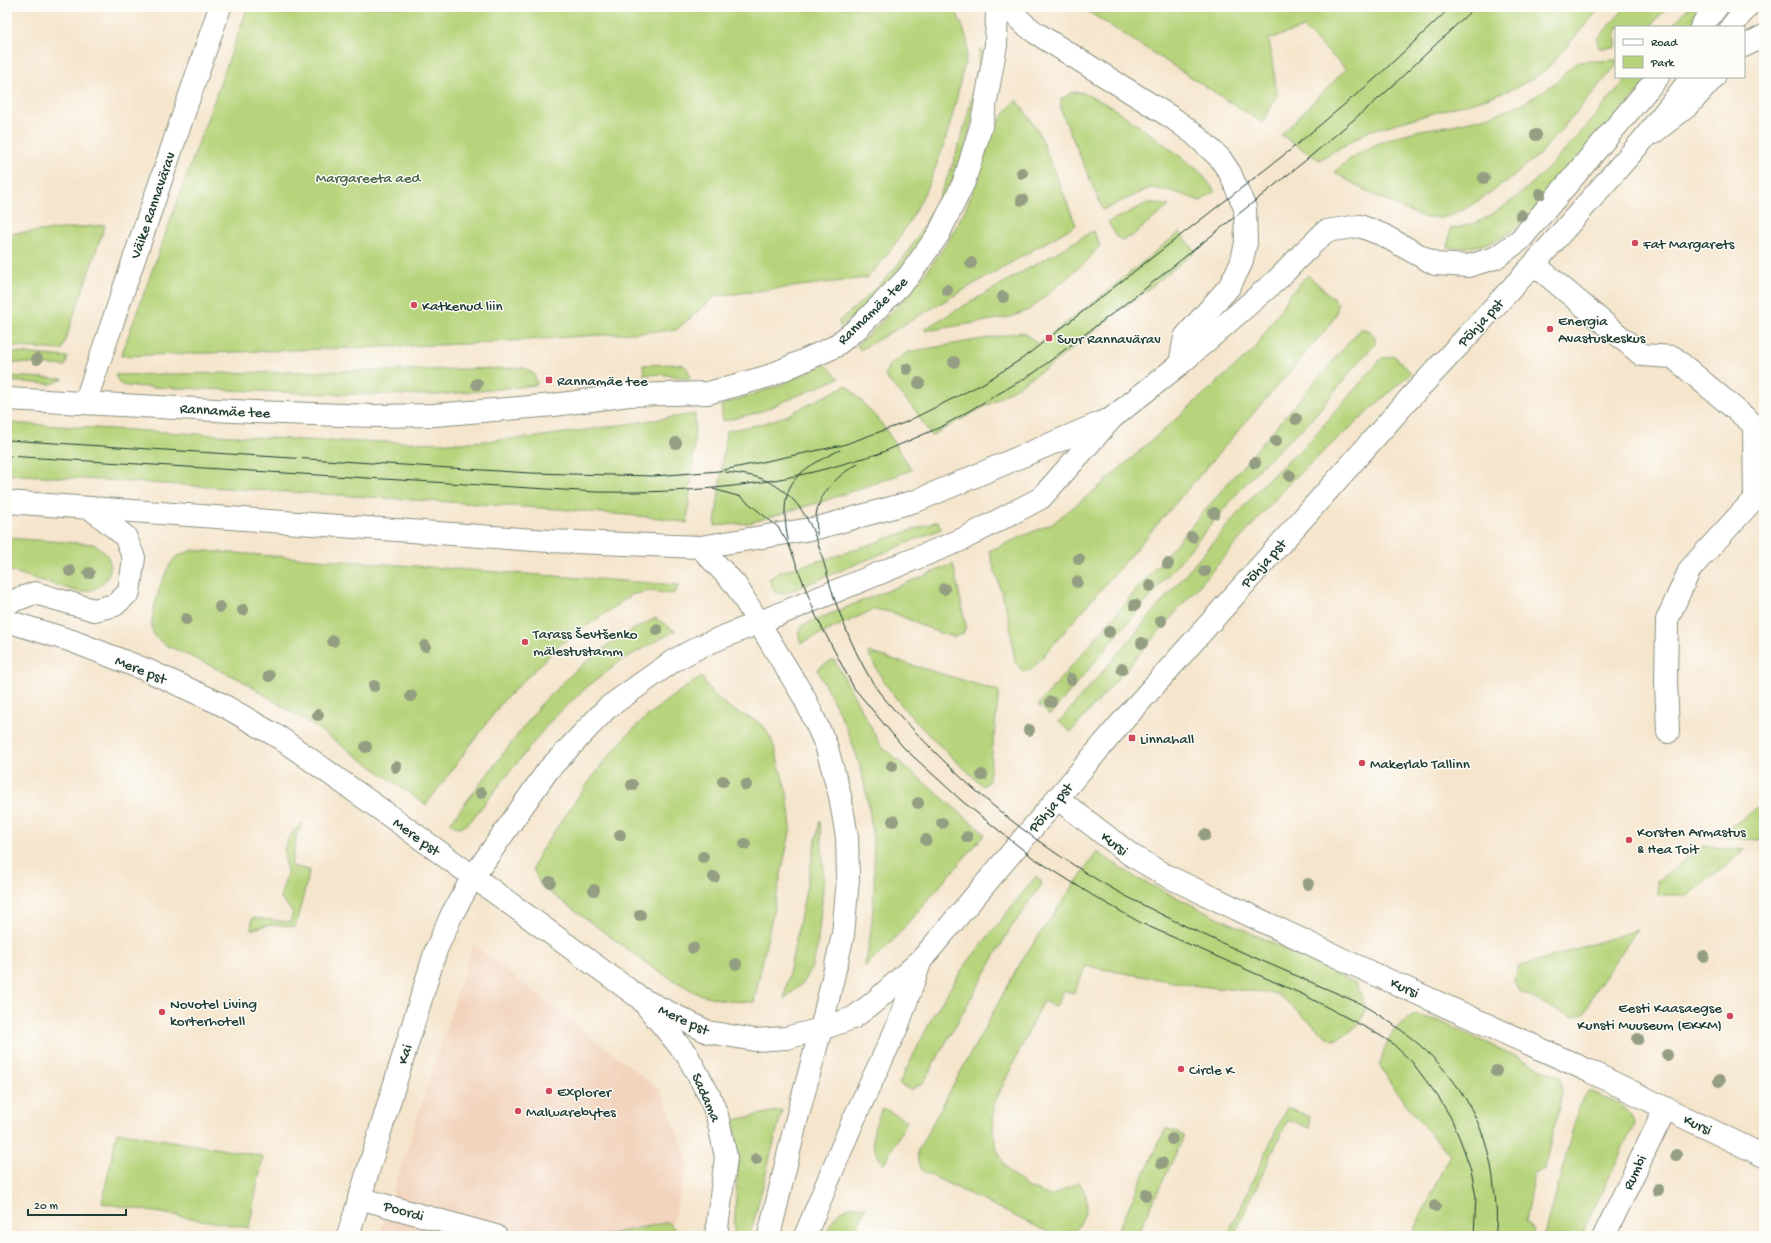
<svg xmlns="http://www.w3.org/2000/svg" width="1771" height="1243" font-family="'Gochi Hand',sans-serif">
  <rect width="100%" height="100%" fill="#fdfcf7"/>
  <filter id="ink" filterUnits="userSpaceOnUse"><feTurbulence type="fractalNoise" baseFrequency=".025" numOctaves="2"/><feDisplacementMap in="SourceGraphic" scale="8" xChannelSelector="R" yChannelSelector="G"/><feConvolveMatrix kernelMatrix="1 2 1 2 8 2 1 2 1" color-interpolation-filters="sRGB"/></filter>
  <filter id="wash" filterUnits="userSpaceOnUse"><feTurbulence type="fractalNoise" baseFrequency=".012" numOctaves="4" result="noise"/><feDisplacementMap in="SourceGraphic" scale="16" xChannelSelector="R" yChannelSelector="G"/><feGaussianBlur stdDeviation="0.9" result="paint"/><feColorMatrix in="noise" values="0 0 0 0 0 0 0 0 0 0 0 0 0 0 0 0 0 1.4 0 .05"/><feComposite in="paint" operator="in"/></filter>
  <g filter="url(#wash)">
    <rect width="100%" height="100%" fill="#f5e5cc"/>
    <path fill="#f2d4be" d="M473,944L661,1091L689,1161L669,1236H379Z"/>
    <g fill="#b7d47b" stroke="#6b8858">
      <path d="M248,7H955C958,18 965,30 967,41C969,54 962,71 960,83C945,156 918,224 867,278L716,296L676,330L464,344L121,356Z"/>
      <path d="M1081,7H1601L1544,72L1515,88L1484,99L1369,131L1319,160L1281,135L1346,69L1303,28L1269,39L1277,94L1263,123Z"/>
      <path d="M1626,7H1667L1650,27H1616V47L1599,48L1597,39Z"/>
      <path d="M1689,7H1711L1694,27H1671Z"/>
      <path d="M980,49L985,52C979,84 974,116 965,147C943,218 900,282 840,327L839,321C862,301 885,282 904,257C948,196 970,123 980,49Z"/>
      <path d="M1616,60V66L1541,153L1509,180L1470,206L1446,217L1425,218L1406,210L1366,191L1334,172C1355,153 1381,140 1409,133C1424,128 1441,128 1457,124C1485,118 1518,109 1542,92C1555,84 1565,73 1576,62Z"/>
      <path d="M1628,77H1651L1530,217C1501,242 1487,247 1448,248L1450,229C1460,227 1471,225 1480,221C1541,188 1583,128 1628,77Z"/>
      <path d="M1073,92L1084,93L1112,107L1163,143L1200,172L1215,191L1201,201L1172,191L1150,188L1103,210L1061,111V99Z"/>
      <path d="M1017,100L1038,131L1076,225L860,350L857,345C901,305 940,262 966,208C979,180 983,147 999,121C1004,113 1011,106 1017,100Z"/>
      <path d="M1148,203H1157L1169,206L1132,236L1122,240L1117,237L1108,222Z"/>
      <path d="M105,225L62,350L7,346V234Z"/>
      <path d="M1093,231L1100,245L1088,260L1029,310L1010,317L926,331L924,329Z"/>
      <path d="M1180,232L1195,252L1051,365L993,402L931,436L915,410L887,379L885,374L889,365L908,352L1023,332L1038,344L1095,301Z"/>
      <path d="M1308,275L1338,303L1336,314L1329,326L1032,669L1024,672L1015,663L1009,618L989,551L1053,523L1100,486L1254,350L1290,294Z"/>
      <path d="M1360,329L1369,330L1375,337V343L1309,422L1262,465L1235,496L1050,715L1038,705Z"/>
      <path d="M7,352L68,357L65,366L7,362Z"/>
      <path d="M1395,356L1411,373L1291,481L1071,732L1059,722L1265,482L1306,445L1382,358Z"/>
      <path d="M680,364C688,367 689,371 690,379L661,374L644,375L643,365Z"/>
      <path d="M825,364L839,378L757,413L723,421L721,405L781,385Z"/>
      <path d="M525,368L534,374L537,385L438,395L332,394L126,386L120,384L115,375Z"/>
      <path d="M7,376L64,379L51,384L7,381Z"/>
      <path d="M847,385L882,424L912,470L824,501L749,523L715,526L726,431L761,424L786,416Z"/>
      <path d="M695,414L694,451L687,523L661,518L557,509L7,474V423L322,441L458,443L537,437Z"/>
      <path d="M938,521L941,529L784,594L775,592L769,579L780,572L836,556Z"/>
      <path d="M7,538L93,544C123,558 111,591 79,592L7,570Z"/>
      <path d="M193,550L205,551L679,585L675,592L671,594L650,591L631,595L561,644L503,701L426,805L317,728L241,680L166,645C161,641 155,639 153,632C147,619 165,566 176,557C181,554 188,552 193,550Z"/>
      <path d="M953,564L966,626L963,634L954,637L942,634L894,613L875,609L801,643L798,633L803,625Z"/>
      <path d="M655,618L675,631L622,660L587,687L553,718L469,823C462,828 457,828 450,823L542,703L575,671L613,641Z"/>
      <path d="M868,652L999,691L989,781L983,786C940,745 892,707 868,652Z"/>
      <path d="M834,659L881,746L985,834L887,947L865,966C880,893 878,811 851,740C842,716 828,692 817,669Z"/>
      <path d="M701,677L714,695L734,711L755,720L765,728L773,743L787,793L791,827L754,1002L727,1001L698,994L653,968L541,886L533,869L538,855C565,817 591,775 623,740C645,715 673,695 701,677Z"/>
      <path d="M1764,803V836L1759,840L1717,837Z"/>
      <path d="M820,820L824,880L817,949L811,969L801,985L784,999Z"/>
      <path d="M303,823L297,834L291,866L310,870L295,927C279,924 266,924 251,930L252,918L290,922L293,912L280,898L287,873L284,852L287,841L294,831Z"/>
      <path d="M1704,846L1745,850L1689,895H1658L1657,881Z"/>
      <path d="M1097,852L1138,879L1356,983C1359,990 1364,999 1365,1007C1367,1023 1346,1035 1334,1040L1326,1036L1277,994L1190,985L1086,966L1073,994L1064,990L1056,1007L1043,1001L994,1104L993,1128L997,1150L1008,1171L1027,1187L1051,1196L1078,1182C1095,1202 1084,1216 1073,1236H1056L926,1173C917,1167 917,1161 918,1150L1014,974L1028,951Z"/>
      <path d="M1036,876L1041,881L1042,884L1009,931L923,1083L910,1090L899,1084L934,1014L963,968Z"/>
      <path d="M1637,930L1596,989L1584,1014L1573,1017L1550,1007L1519,991L1514,981L1518,967Z"/>
      <path d="M1417,1015L1439,1021L1560,1077L1562,1094L1544,1169L1534,1173L1525,1221L1534,1229L1532,1236H1411L1450,1154L1434,1139L1392,1086L1380,1065C1384,1044 1395,1021 1417,1015Z"/>
      <path d="M1588,1091C1605,1098 1632,1104 1634,1125L1581,1236H1545L1578,1109Z"/>
      <path d="M1287,1107L1310,1117V1128L1288,1119L1234,1236H1227Z"/>
      <path d="M883,1108L907,1121L884,1164C867,1145 872,1129 883,1108Z"/>
      <path d="M782,1110L750,1236H734L738,1161L734,1120Z"/>
      <path d="M1166,1128L1184,1136L1137,1236H1115Z"/>
      <path d="M117,1132L263,1156L249,1228L102,1203Z"/>
      <path d="M854,1206L866,1207L854,1236H826C832,1219 836,1210 854,1206Z"/>
      <path d="M669,1222L675,1230L674,1236H600Z"/>
    </g>
  </g>
  <g filter="url(#ink)">
    <g fill="none" stroke-linecap="round" stroke-linejoin="round">
      <defs>
        <g id="minor">
          <path d="M1744,46L1764,36"/>
          <path d="M1653,133L1689,105L1714,77"/>
          <path d="M1534,264L1642,355L1673,357L1754,425L1755,498L1690,569L1667,620L1666,682L1668,732"/>
          <path d="M7,399L253,412L374,416L434,415L554,405L629,395L708,393L769,376L834,347L858,328L908,277L938,235L964,182L982,123L996,45L997,7"/>
          <path d="M85,403L220,7"/>
          <path d="M1057,798L1131,855L1165,875L1359,967L1587,1070L1764,1156"/>
          <path d="M640,998L687,1055L709,1095L717,1115L726,1157L716,1236"/>
          <path d="M359,1198L496,1236"/>
          <path d="M348,1236L436,950L452,914L473,877"/>
          <path d="M769,1236L796,1122L821,1029"/>
          <path d="M805,1236L853,1121L898,1025L921,960"/>
          <path d="M1604,1236L1665,1109"/>
        </g>
        <g id="major">
          <path d="M1007,7L1024,24L1036,33L1174,119L1194,134L1220,158L1230,173L1245,208L1246,243L1241,264L1229,287L1185,337L1180,364"/>
          <path d="M1701,27L1717,7"/>
          <path d="M1731,27L1747,7"/>
          <path d="M7,502L549,541L700,547L817,528L916,501L1105,421"/>
          <path d="M700,547L735,584L804,697L826,745L840,796L847,837L848,879L843,935L821,1029"/>
          <path d="M7,603L35,593L94,610L115,605L129,592L134,558L125,536L90,508"/>
          <path d="M7,621L72,641L149,671L221,704L280,738L394,819L640,998L708,1032L755,1040L786,1038L821,1029L853,1018L873,1003L921,960L1121,723L1409,399L1534,264L1642,141L1692,77"/>
          <path d="M473,877L548,770L607,708L673,661L701,646L961,540L1041,498L1112,418L1180,364L1280,277L1301,255L1326,231L1360,226L1383,235L1435,264L1468,266L1495,258L1520,240L1658,77"/>
        </g>
      </defs>
      <use href="#minor" stroke="#8a9180" stroke-width="24"/>
      <use href="#major" stroke="#8a9180" stroke-width="24"/>
      <use href="#minor" stroke="#fff" stroke-width="22"/>
      <use href="#major" stroke="#fff" stroke-width="22"/>
      <g stroke="#1f3d34" stroke-width="1">
        <path d="M7,440L530,473L654,476L719,471L843,445L904,423L984,383L1023,358L1289,151L1376,78L1451,7"/>
        <path d="M876,455L943,426L1034,373L1142,291L1305,161L1385,93L1475,7"/>
        <path d="M7,456L596,492C670,493 741,489 813,472C836,467 858,459 881,453"/>
        <path d="M725,472C739,474 755,475 767,481C818,505 820,560 837,606C848,636 861,666 879,692C894,711 912,728 929,746C992,811 1068,868 1149,908C1217,943 1289,972 1359,1003C1432,1044 1486,1100 1494,1187C1496,1203 1498,1220 1495,1236"/>
        <path d="M713,489L741,497L778,527L789,545L816,616L854,688L904,748L962,801L1032,857L1092,895L1141,923L1304,995L1376,1033L1392,1043L1412,1062L1439,1098L1451,1118L1461,1142L1471,1170L1476,1197L1474,1236"/>
        <path d="M817,535C817,528 816,522 816,516C818,494 840,473 858,464"/>
        <path d="M788,540C778,485 792,473 840,450"/>
      </g>
    </g>
    <g fill="#949e82">
      <circle cx="1536" cy="135" r="6"/>
      <circle cx="1022" cy="173" r="6"/>
      <circle cx="1484" cy="178" r="6"/>
      <circle cx="1540" cy="194" r="6"/>
      <circle cx="1022" cy="200" r="6"/>
      <circle cx="1521" cy="215" r="6"/>
      <circle cx="971" cy="263" r="6"/>
      <circle cx="947" cy="290" r="6"/>
      <circle cx="1003" cy="297" r="6"/>
      <circle cx="37" cy="359" r="6"/>
      <circle cx="954" cy="362" r="6"/>
      <circle cx="907" cy="369" r="6"/>
      <circle cx="919" cy="383" r="6"/>
      <circle cx="477" cy="384" r="6"/>
      <circle cx="1296" cy="419" r="6"/>
      <circle cx="1276" cy="441" r="6"/>
      <circle cx="676" cy="443" r="6"/>
      <circle cx="1255" cy="463" r="6"/>
      <circle cx="1290" cy="476" r="6"/>
      <circle cx="1214" cy="513" r="6"/>
      <circle cx="1192" cy="537" r="6"/>
      <circle cx="1079" cy="559" r="6"/>
      <circle cx="1168" cy="564" r="6"/>
      <circle cx="70" cy="571" r="6"/>
      <circle cx="1205" cy="571" r="6"/>
      <circle cx="89" cy="573" r="6"/>
      <circle cx="1077" cy="582" r="6"/>
      <circle cx="1150" cy="586" r="6"/>
      <circle cx="944" cy="589" r="6"/>
      <circle cx="1135" cy="605" r="6"/>
      <circle cx="220" cy="607" r="6"/>
      <circle cx="243" cy="610" r="6"/>
      <circle cx="186" cy="619" r="6"/>
      <circle cx="1161" cy="621" r="6"/>
      <circle cx="657" cy="630" r="6"/>
      <circle cx="1109" cy="632" r="6"/>
      <circle cx="333" cy="641" r="6"/>
      <circle cx="1142" cy="643" r="6"/>
      <circle cx="425" cy="646" r="6"/>
      <circle cx="1122" cy="669" r="6"/>
      <circle cx="269" cy="676" r="6"/>
      <circle cx="1071" cy="679" r="6"/>
      <circle cx="374" cy="686" r="6"/>
      <circle cx="411" cy="696" r="6"/>
      <circle cx="1051" cy="702" r="6"/>
      <circle cx="318" cy="715" r="6"/>
      <circle cx="1029" cy="730" r="6"/>
      <circle cx="366" cy="747" r="6"/>
      <circle cx="892" cy="766" r="6"/>
      <circle cx="396" cy="767" r="6"/>
      <circle cx="982" cy="775" r="6"/>
      <circle cx="723" cy="781" r="6"/>
      <circle cx="632" cy="785" r="6"/>
      <circle cx="746" cy="785" r="6"/>
      <circle cx="481" cy="793" r="6"/>
      <circle cx="918" cy="803" r="6"/>
      <circle cx="893" cy="821" r="6"/>
      <circle cx="942" cy="823" r="6"/>
      <circle cx="620" cy="835" r="6"/>
      <circle cx="1205" cy="835" r="6"/>
      <circle cx="967" cy="837" r="6"/>
      <circle cx="926" cy="840" r="6"/>
      <circle cx="745" cy="844" r="6"/>
      <circle cx="703" cy="857" r="6"/>
      <circle cx="714" cy="877" r="6"/>
      <circle cx="550" cy="882" r="6"/>
      <circle cx="1308" cy="884" r="6"/>
      <circle cx="594" cy="890" r="6"/>
      <circle cx="640" cy="915" r="6"/>
      <circle cx="693" cy="948" r="6"/>
      <circle cx="1704" cy="956" r="6"/>
      <circle cx="736" cy="964" r="6"/>
      <circle cx="1638" cy="1039" r="6"/>
      <circle cx="1667" cy="1055" r="6"/>
      <circle cx="1496" cy="1071" r="6"/>
      <circle cx="1719" cy="1081" r="6"/>
      <circle cx="1172" cy="1139" r="6"/>
      <circle cx="1676" cy="1155" r="6"/>
      <circle cx="756" cy="1159" r="6"/>
      <circle cx="1162" cy="1163" r="6"/>
      <circle cx="1658" cy="1190" r="6"/>
      <circle cx="1146" cy="1195" r="6"/>
      <circle cx="1435" cy="1206" r="6"/>
    </g>
  </g>
  <g fill="#d1495b" stroke="#fdfcf7" stroke-width="1.5">
    <circle cx="1635" cy="243" r="4"/>
    <circle cx="414" cy="305" r="4"/>
    <circle cx="1550" cy="329" r="4"/>
    <rect x="1045" y="334" width="8" height="8" rx="2"/>
    <rect x="545" y="376" width="8" height="8" rx="2"/>
    <circle cx="525" cy="642" r="4"/>
    <rect x="1128" y="734" width="8" height="8" rx="2"/>
    <circle cx="1362" cy="763" r="4"/>
    <circle cx="1629" cy="840" r="4"/>
    <circle cx="162" cy="1012" r="4"/>
    <circle cx="1730" cy="1016" r="4"/>
    <circle cx="1181" cy="1069" r="4"/>
    <circle cx="549" cy="1091" r="4"/>
    <circle cx="518" cy="1111" r="4"/>
  </g>
  <g text-anchor="middle" stroke-width="3" stroke-linejoin="round" paint-order="stroke">
    <g font-size="15" fill="#456346" stroke="#fdfcf7">
      <text x="368" y="182">Margareeta aed</text>
    </g>
    <g font-size="15" fill="#1f3d34" stroke="#fdfcf7">
      <text transform="translate(152 205) rotate(-71)" y="5">Väike Rannavärav</text>
      <text transform="translate(872 310) rotate(-44)" y="5">Rannamäe tee</text>
      <text transform="translate(1480 322) rotate(-47)" y="5">Põhja pst</text>
      <text transform="translate(225 410) rotate(3)" y="5">Rannamäe tee</text>
      <text transform="translate(1263 563) rotate(-48)" y="5">Põhja pst</text>
      <text transform="translate(141 669) rotate(22)" y="5">Mere pst</text>
      <text transform="translate(1050 807) rotate(-50)" y="5">Põhja pst</text>
      <text transform="translate(417 836) rotate(36)" y="5">Mere pst</text>
      <text transform="translate(1115 843) rotate(38)" y="5">Kursi</text>
      <text transform="translate(1405 987) rotate(24)" y="5">Kursi</text>
      <text transform="translate(684 1019) rotate(25)" y="5">Mere pst</text>
      <text transform="translate(404 1054) rotate(-73)" y="5">Kai</text>
      <text transform="translate(707 1097) rotate(66)" y="5">Sadama</text>
      <text transform="translate(1698 1124) rotate(25)" y="5">Kursi</text>
      <text transform="translate(1634 1172) rotate(-65)" y="5">Rumbi</text>
      <text transform="translate(404 1210) rotate(16)" y="5">Poordi</text>
    </g>
    <g font-size="15" fill="#1f3d34" stroke="#fdfcf7" text-anchor="start">
      <text x="1643" y="248">Fat Margarets</text>
      <text x="422" y="310">Katkenud liin</text>
      <text x="1558" y="325">Energia<tspan x="1558" dy="17">Avastuskeskus</tspan></text>
      <text x="1057" y="343">Suur Rannavärav</text>
      <text x="557" y="385">Rannamäe tee</text>
      <text x="533" y="638">Tarass Ševtšenko<tspan x="533" dy="17">mälestustamm</tspan></text>
      <text x="1140" y="743">Linnahall</text>
      <text x="1370" y="768">Makerlab Tallinn</text>
      <text x="1637" y="836">Korsten Armastus<tspan x="1637" dy="17">&amp; Hea Toit</tspan></text>
      <text x="170" y="1008">Novotel Living<tspan x="170" dy="17">korterhotell</tspan></text>
      <text x="1722" y="1012" text-anchor="end">Eesti Kaasaegse<tspan x="1722" dy="17">Kunsti Muuseum (EKKM)</tspan></text>
      <text x="1189" y="1074">Circle K</text>
      <text x="557" y="1096">Explorer</text>
      <text x="526" y="1116">Malwarebytes</text>
    </g>
  </g>
  <rect width="1771" height="1243" fill="none" stroke="#fdfcf7" stroke-width="24"/>
  <rect x="1615" y="26" width="130" height="52" fill="#fdfcf7" stroke="#a4b0a9"/>
  <rect x="1623" y="39" width="20" height="6" fill="#ffffff" stroke="#a4b0a9"/>
  <text x="1651" y="46" font-size="12" fill="#1f3d34">Road</text>
  <rect x="1623" y="56" width="20" height="12" fill="#b7d47b" stroke="#a4b0a9"/>
  <text x="1651" y="66" font-size="12" fill="#1f3d34">Park</text>
  <path d="M28 1209v6h98v-6" fill="none" stroke="#1f3d34" stroke-width="2"/>
  <text x="34" y="1209" font-size="12" fill="#1f3d34" stroke="#fdfcf7" stroke-width="3" paint-order="stroke">20 m</text>
</svg>
